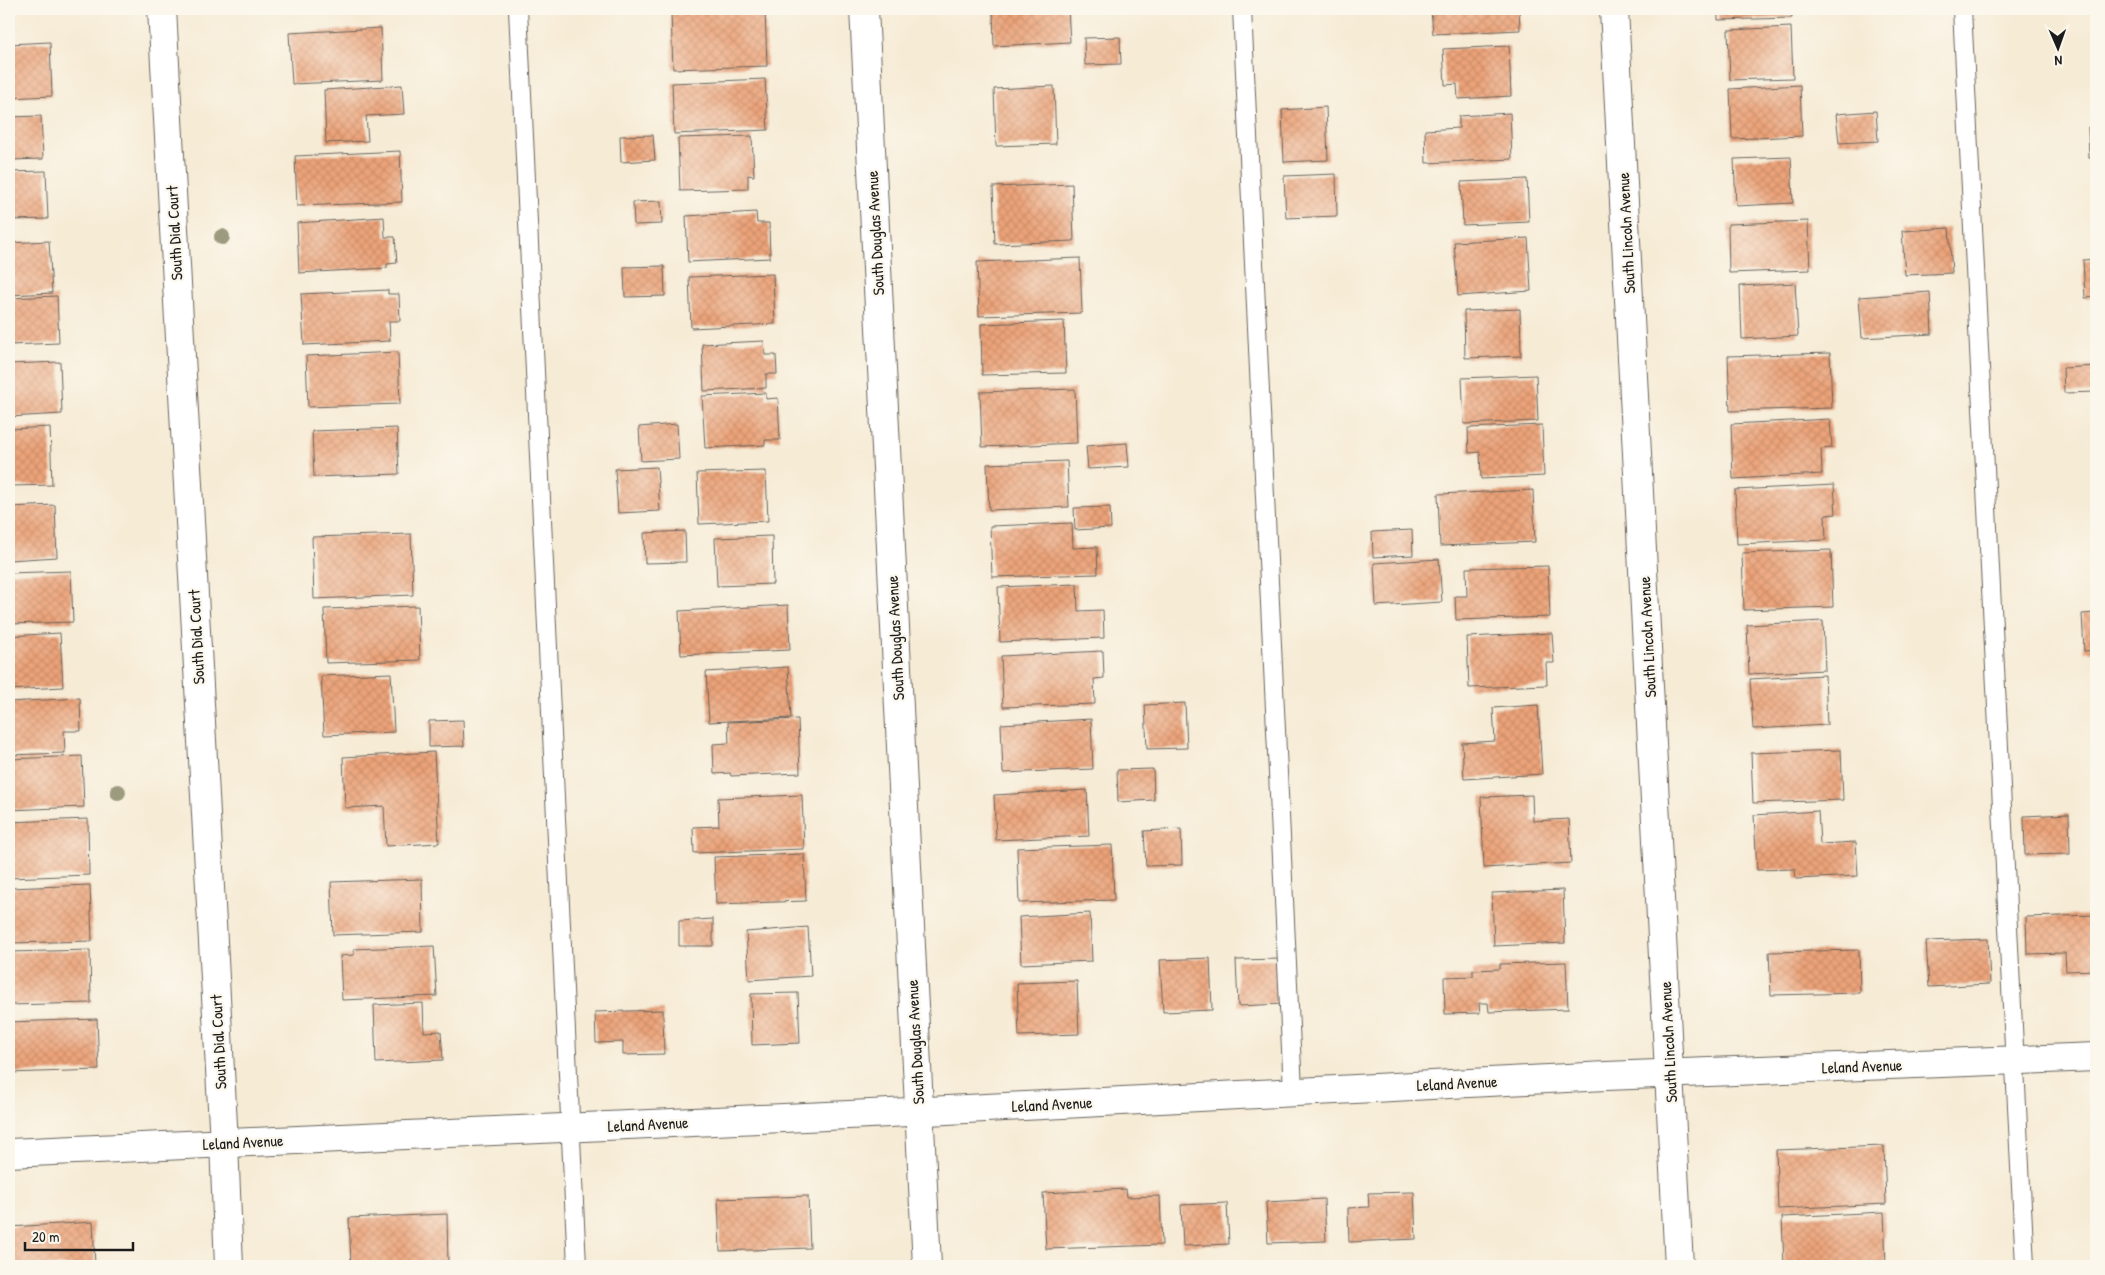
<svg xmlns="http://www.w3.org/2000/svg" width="2105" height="1275" font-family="'Patrick Hand',sans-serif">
  <defs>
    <pattern id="building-cross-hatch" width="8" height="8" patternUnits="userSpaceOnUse" patternTransform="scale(1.25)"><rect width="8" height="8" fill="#eca379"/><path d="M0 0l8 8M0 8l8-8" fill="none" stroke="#ca8c68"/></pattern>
  </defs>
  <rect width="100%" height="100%" fill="#fbf7ec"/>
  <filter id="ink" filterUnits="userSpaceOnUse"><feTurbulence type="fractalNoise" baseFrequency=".02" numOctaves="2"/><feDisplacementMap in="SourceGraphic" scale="10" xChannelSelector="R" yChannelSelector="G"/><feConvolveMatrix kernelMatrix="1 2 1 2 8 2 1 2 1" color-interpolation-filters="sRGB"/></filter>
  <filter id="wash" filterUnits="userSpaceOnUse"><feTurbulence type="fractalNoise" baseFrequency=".0096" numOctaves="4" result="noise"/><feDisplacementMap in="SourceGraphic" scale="20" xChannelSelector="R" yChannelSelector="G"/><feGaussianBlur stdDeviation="1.12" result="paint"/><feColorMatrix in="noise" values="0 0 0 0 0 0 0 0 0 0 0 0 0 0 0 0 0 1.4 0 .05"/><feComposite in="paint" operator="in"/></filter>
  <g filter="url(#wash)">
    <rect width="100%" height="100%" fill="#f6ebd5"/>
    <g id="blocks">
      <g fill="url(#building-cross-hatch)">
        <path d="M993,9H1068L1070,42L994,46Z"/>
        <path d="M1431,9H1519L1520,30L1433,34Z"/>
        <path d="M1718,9H1792V18L1718,20Z"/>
        <path d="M765,10L767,66L673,69L671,13Z"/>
        <path d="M1791,27L1793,78L1730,80L1728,30Z"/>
        <path d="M381,28L383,80L292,84L289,33Z"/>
        <path d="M1120,37L1121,64L1085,65L1084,38Z"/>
        <path d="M50,42L52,96L9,98V44Z"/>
        <path d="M1509,46L1511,96L1458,99L1457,84L1445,85L1443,49Z"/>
        <path d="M765,79L768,130L674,134L672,83Z"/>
        <path d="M402,85L404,114L366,116L368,141L326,143L324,90Z"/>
        <path d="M1800,85L1802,136L1732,139L1730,89Z"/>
        <path d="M1054,86L1056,144L996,146L994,89Z"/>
        <path d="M1326,107L1328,160L1284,162L1282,110Z"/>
        <path d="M1876,111L1878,141L1839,143L1836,114Z"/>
        <path d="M1510,113L1512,159L1426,163L1425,130L1459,128V116Z"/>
        <path d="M41,116L43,159L9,160V117Z"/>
        <path d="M2096,126V157L2089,158L2088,127Z"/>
        <path d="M653,135L655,160L621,162L620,136Z"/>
        <path d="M752,136L754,176L748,175V189L680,191L678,138Z"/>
        <path d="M400,151L402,202L297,206L295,156Z"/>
        <path d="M1791,157L1793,203L1736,206L1734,159Z"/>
        <path d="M46,171L48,219L9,220V172Z"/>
        <path d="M1336,174L1337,216L1286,218L1284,176Z"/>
        <path d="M1527,179L1529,222L1463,225L1461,182Z"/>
        <path d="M1072,184L1074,241L995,244L993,187Z"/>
        <path d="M661,201L662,224L634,225L633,202Z"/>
        <path d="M756,212L757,223H769L770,258L688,262L686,216Z"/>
        <path d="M384,217L385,237H395L397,263L387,264V268L299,273L297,223Z"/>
        <path d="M1808,221L1810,270L1729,273L1728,224Z"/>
        <path d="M1949,228L1952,273L1905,275L1902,231Z"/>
        <path d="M1528,238L1531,291L1458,296L1454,242Z"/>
        <path d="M49,241L52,293L9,295V243Z"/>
        <path d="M1080,258L1082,313L979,316L977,262Z"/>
        <path d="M2096,259V297L2085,298L2083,260Z"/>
        <path d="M664,266L665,296L625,297L624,267Z"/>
        <path d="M773,274L775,324L691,328L689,277Z"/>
        <path d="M1795,283L1798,336L1742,339L1740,286Z"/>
        <path d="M388,290V294H399L400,321H389L390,341L304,345L301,294Z"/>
        <path d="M1930,292L1932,334L1862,338L1859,297Z"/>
        <path d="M57,296L59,343L9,345V298Z"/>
        <path d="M1520,309L1521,356L1465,358L1464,311Z"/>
        <path d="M1064,321L1066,373L982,375L981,324Z"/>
        <path d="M764,341L765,355H776L777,374H766V388L704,391L702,344Z"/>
        <path d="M398,352L400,404L308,407L306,356Z"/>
        <path d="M1830,353L1832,408L1730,411L1728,356Z"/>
        <path d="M60,362L62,414L9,417V364Z"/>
        <path d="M2096,366V392L2064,393L2063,368Z"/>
        <path d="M1536,375L1538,421L1464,424L1462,378Z"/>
        <path d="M1075,389L1077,443L982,447L980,392Z"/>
        <path d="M766,393V399L778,398L780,440H765V445L705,448L702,396Z"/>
        <path d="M1830,419L1832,448L1821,449L1822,474L1733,479L1731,424Z"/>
        <path d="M677,424L679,459L641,461L639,427Z"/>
        <path d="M1542,425L1544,476L1481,479L1480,452L1469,453L1468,428Z"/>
        <path d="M50,427L52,485L9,486V429Z"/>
        <path d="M397,428L399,474L314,477L312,431Z"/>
        <path d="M1127,443L1129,467L1088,469L1086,446Z"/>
        <path d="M1067,461L1069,507L989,510L987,464Z"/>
        <path d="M657,467L660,511L618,513L615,469Z"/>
        <path d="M766,471L768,521L699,524L697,473Z"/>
        <path d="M1834,485L1836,514L1825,515L1826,540L1737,544L1735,490Z"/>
        <path d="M1533,490L1535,542L1440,546L1438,494Z"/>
        <path d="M55,505L57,557L9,560V507Z"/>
        <path d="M1110,507L1111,528L1075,530L1074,508Z"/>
        <path d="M1072,523L1073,548L1097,547L1098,574L992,577L990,526Z"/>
        <path d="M1412,530L1413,555L1373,557L1372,532Z"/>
        <path d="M685,531L686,562L645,563L644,533Z"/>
        <path d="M411,534L413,595L314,599L312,537Z"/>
        <path d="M772,536L773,584L717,586L715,538Z"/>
        <path d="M1831,550L1833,607L1744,610L1742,553Z"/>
        <path d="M1439,559L1442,602L1376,606L1374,563Z"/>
        <path d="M1548,566L1550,617L1456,620L1455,596H1467L1466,568Z"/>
        <path d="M71,571L73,622L9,624V573Z"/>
        <path d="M1077,584L1078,611L1103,610L1104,638L1000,642L998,587Z"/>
        <path d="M788,605L790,650L681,655L679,611Z"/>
        <path d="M418,606L420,660L326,663L324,609Z"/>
        <path d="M2096,613V650L2084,651L2082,614Z"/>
        <path d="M1823,621L1825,670L1749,674L1747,625Z"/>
        <path d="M60,633L63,687L9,690V636Z"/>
        <path d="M1552,633L1554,663H1546L1547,685L1469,688L1467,637Z"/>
        <path d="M1103,651L1104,678L1094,679L1095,704L1003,707L1001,656Z"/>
        <path d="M788,667L791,718L709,722L706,672Z"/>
        <path d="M391,673L394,732L324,735L321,676Z"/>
        <path d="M1825,675L1827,725L1753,729L1750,679Z"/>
        <path d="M80,698L81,731H64L65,753L9,755V702Z"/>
        <path d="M1185,703L1187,748L1147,749L1145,705Z"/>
        <path d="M1538,705L1542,774L1464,779L1462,743L1495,741L1493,708Z"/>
        <path d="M798,719L800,773L731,776L730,773L714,774L713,744L729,743L728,722Z"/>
        <path d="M1091,719L1093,769L1003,773L1001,724Z"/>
        <path d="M463,720L464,746L429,747V721Z"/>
        <path d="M1841,750L1843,800L1753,803L1751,753Z"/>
        <path d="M434,752L439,843L386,846L384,806L345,808L343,757Z"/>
        <path d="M82,756L84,807L9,810V759Z"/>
        <path d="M1153,769L1154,800L1118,802L1117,770Z"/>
        <path d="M1087,790L1089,836L996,840L994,795Z"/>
        <path d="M802,795L804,849L694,853L693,827L719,826L718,798Z"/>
        <path d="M1532,795L1533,821L1569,819L1571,863L1484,868L1481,797Z"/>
        <path d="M1818,811L1820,844L1856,842L1858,876L1796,879L1795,869L1757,870L1754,815Z"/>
        <path d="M2069,814L2070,854L2025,855L2024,816Z"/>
        <path d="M88,819L89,875L9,878V822Z"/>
        <path d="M1181,829L1182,865L1146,866L1144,831Z"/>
        <path d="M1112,845L1114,900L1019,903L1017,848Z"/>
        <path d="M804,854L806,901L716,904L714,857Z"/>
        <path d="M422,879L423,932L333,935L331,882Z"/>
        <path d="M90,885L92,941L10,943L9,888Z"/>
        <path d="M1563,890L1565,943L1494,946L1492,893Z"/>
        <path d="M1090,913L1092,961L1021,964L1019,917Z"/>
        <path d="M2096,915V970L2066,971L2065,953L2027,954L2026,917Z"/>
        <path d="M713,919V946H679V921Z"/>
        <path d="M808,927L811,976L749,980L746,932Z"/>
        <path d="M1988,939L1990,984L1929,987L1926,941Z"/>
        <path d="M434,946L437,996L342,1000L340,956L354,955V949Z"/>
        <path d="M90,950L91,1003L9,1005V952Z"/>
        <path d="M1859,950L1860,993L1771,995L1769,952Z"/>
        <path d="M1210,958L1212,1010L1163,1012L1160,960Z"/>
        <path d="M1281,959L1282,1004L1238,1006L1236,960Z"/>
        <path d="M1566,962L1568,1009L1489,1012L1488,1003H1479L1480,1013L1445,1014L1444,977L1473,976V970L1500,969V964Z"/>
        <path d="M1077,981L1079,1034L1019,1036L1017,983Z"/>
        <path d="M798,993L800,1043L752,1045L751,994Z"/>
        <path d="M423,1003L424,1032L441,1031L443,1060L376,1063L374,1005Z"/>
        <path d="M663,1010L664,1054L623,1055V1042L596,1043L595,1012Z"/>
        <path d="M97,1019L99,1070L9,1073V1022Z"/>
        <path d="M1884,1146L1886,1204L1778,1209L1776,1150Z"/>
        <path d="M1126,1189L1127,1197L1160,1196L1162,1245L1046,1249L1043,1193Z"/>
        <path d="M1414,1192L1416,1239L1349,1242L1348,1208L1369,1207L1368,1193Z"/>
        <path d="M808,1196L810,1248L720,1251L718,1199Z"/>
        <path d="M1324,1199L1326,1241L1268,1243L1266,1202Z"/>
        <path d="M1227,1203L1229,1244L1183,1246L1181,1205Z"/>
        <path d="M1884,1212L1886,1265L1784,1266L1782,1217Z"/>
        <path d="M447,1214L448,1266H351L349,1218Z"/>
        <path d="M93,1222L95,1266H9V1227Z"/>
      </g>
    </g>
  </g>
  <g filter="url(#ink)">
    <use href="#blocks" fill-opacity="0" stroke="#68645d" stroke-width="1"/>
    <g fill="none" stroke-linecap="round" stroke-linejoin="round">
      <defs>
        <g id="lane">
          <path d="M518,9L577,1266"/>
          <path d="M1242,9L1293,1091"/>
          <path d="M1962,9L2025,1266"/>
        </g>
        <g id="street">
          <path d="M162,9L224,1143L229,1266"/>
          <path d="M864,9L927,1266"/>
          <path d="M1614,9L1679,1266"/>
          <path d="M9,1153L870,1114L1606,1076L2096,1057"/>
        </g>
      </defs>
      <use href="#lane" stroke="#68645d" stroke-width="20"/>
      <use href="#street" stroke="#68645d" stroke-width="30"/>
      <use href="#lane" stroke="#fff" stroke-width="18"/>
      <use href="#street" stroke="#fff" stroke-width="28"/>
    </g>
    <g fill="#9d9b7f">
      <circle cx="222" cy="237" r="8"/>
      <circle cx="118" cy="792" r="8"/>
    </g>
  </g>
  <g text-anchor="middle" stroke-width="4.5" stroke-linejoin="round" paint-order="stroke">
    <g font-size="16" fill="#1c1c1c" stroke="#fbf7ec">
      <text transform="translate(174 233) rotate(-93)" y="6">South Dial Court</text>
      <text transform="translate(875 233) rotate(-93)" y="6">South Douglas Avenue</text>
      <text transform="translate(1626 233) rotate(-93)" y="6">South Lincoln Avenue</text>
      <text transform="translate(196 637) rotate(-93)" y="6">South Dial Court</text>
      <text transform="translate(1647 637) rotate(-93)" y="6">South Lincoln Avenue</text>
      <text transform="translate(895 638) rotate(-93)" y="6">South Douglas Avenue</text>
      <text transform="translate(218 1042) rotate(-93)" y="6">South Dial Court</text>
      <text transform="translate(915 1042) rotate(-93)" y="6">South Douglas Avenue</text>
      <text transform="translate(1668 1042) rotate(-93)" y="6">South Lincoln Avenue</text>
      <text transform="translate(1862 1066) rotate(-2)" y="6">Leland Avenue</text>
      <text transform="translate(1457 1083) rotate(-3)" y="6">Leland Avenue</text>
      <text transform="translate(1052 1104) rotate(-3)" y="6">Leland Avenue</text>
      <text transform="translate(648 1124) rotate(-3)" y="6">Leland Avenue</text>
      <text transform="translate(243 1142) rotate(-3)" y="6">Leland Avenue</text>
    </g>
  </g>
  <rect width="2105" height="1275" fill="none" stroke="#fbf7ec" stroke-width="30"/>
  <g transform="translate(2058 48) rotate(178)" stroke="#fbf7ec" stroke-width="4" paint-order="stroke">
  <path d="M0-4L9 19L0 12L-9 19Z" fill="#1c1c1c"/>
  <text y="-8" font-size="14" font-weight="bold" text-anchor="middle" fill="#1c1c1c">N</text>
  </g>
  <path d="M25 1242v8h108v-8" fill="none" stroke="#1c1c1c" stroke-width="2.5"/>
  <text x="32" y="1242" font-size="15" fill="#1c1c1c" stroke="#fbf7ec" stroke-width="4" paint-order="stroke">20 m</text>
</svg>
